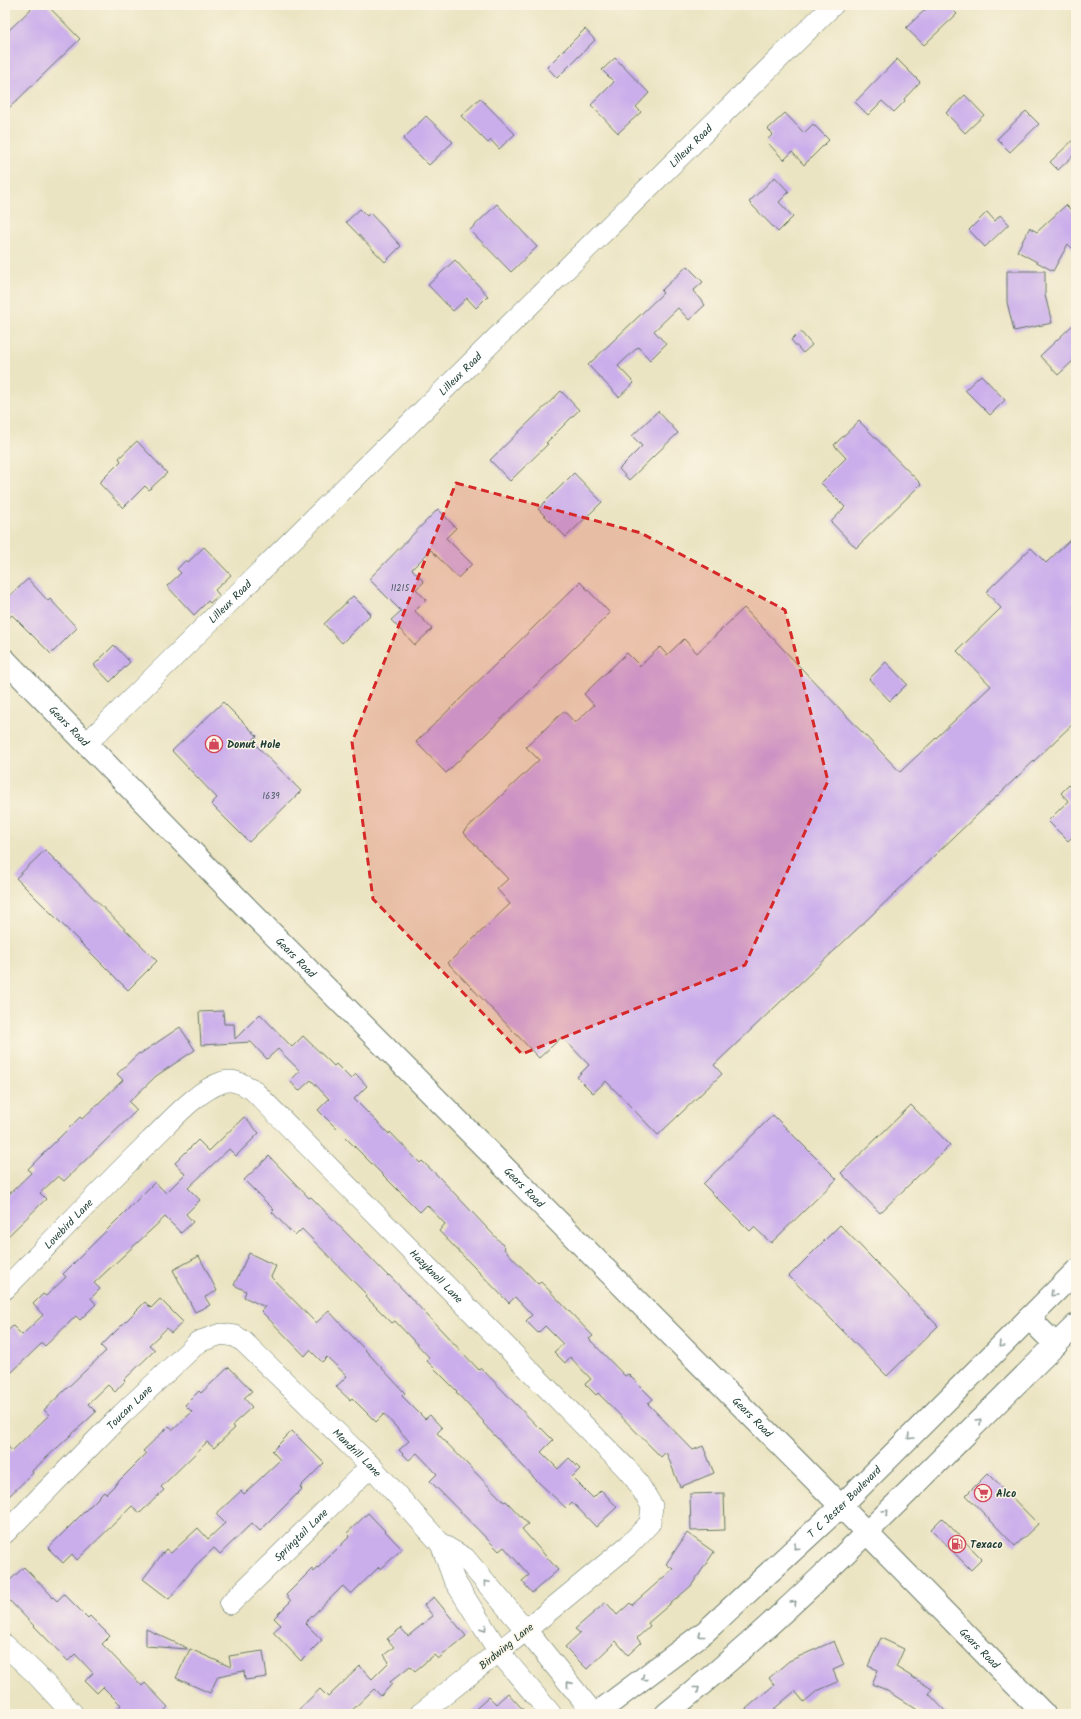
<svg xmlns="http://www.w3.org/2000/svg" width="1081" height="1719" font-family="Kalam,sans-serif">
  <rect width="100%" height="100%" fill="#fcf5e5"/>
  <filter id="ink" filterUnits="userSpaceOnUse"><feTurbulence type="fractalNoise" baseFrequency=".025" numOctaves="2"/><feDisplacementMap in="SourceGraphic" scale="8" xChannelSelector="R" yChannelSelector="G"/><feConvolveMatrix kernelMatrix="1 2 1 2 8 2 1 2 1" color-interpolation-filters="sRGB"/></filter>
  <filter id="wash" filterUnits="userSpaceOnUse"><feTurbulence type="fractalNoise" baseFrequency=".012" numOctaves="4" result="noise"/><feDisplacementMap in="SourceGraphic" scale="16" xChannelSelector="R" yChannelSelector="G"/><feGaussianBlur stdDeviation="0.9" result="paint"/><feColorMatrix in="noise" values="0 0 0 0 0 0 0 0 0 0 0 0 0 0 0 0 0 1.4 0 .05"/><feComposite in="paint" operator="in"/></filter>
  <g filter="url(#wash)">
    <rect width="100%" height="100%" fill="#ebe4c2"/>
    <g id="blocks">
      <g fill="#caadeb">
        <path d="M35,5H47L80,39L5,112V34Z"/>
        <path d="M930,5H948L957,14L924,45L906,28Z"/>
        <path d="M585,29L595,40L557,78L547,67Z"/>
        <path d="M615,58L649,93L636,107L641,112L618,133L591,105L614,82L602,70Z"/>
        <path d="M897,59L920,82L904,99L905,101L894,112L882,101L868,115L855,102Z"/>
        <path d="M965,95L984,115L965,133L946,113Z"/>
        <path d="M480,98L515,134L499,149L491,140L488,143L461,116Z"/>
        <path d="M1026,111L1039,124L1010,152L997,139Z"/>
        <path d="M785,113L804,133L813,124L829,140L804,165L792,152L784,160L766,141L773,134L768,129Z"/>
        <path d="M426,116L453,142L429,165L403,139Z"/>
        <path d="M1076,137V153L1058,170L1050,162Z"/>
        <path d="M775,177L789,192L779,202L793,217L778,232L749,202Z"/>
        <path d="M497,204L537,247L511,272L470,230Z"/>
        <path d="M1066,205L1076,215V252L1068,244L1053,271L1017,251L1030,227V228L1037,232Z"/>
        <path d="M360,209L367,216L370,213L401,246L385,262L346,222Z"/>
        <path d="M987,212L995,221L1000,215L1009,224L985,247L969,230Z"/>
        <path d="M455,260L488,296L476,308L467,298L453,311L428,285Z"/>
        <path d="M687,266L703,282L693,291L705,305L689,320L678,308L654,331L666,344L650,360L638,347L618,366L634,383L619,397L588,365L663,293L661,291Z"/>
        <path d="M1007,271H1045V295L1052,323L1014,331L1007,302Z"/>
        <path d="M1076,322V358L1058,375L1040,356Z"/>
        <path d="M800,331L812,345L803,353L791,340Z"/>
        <path d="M981,375L1005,400L990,415L965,390Z"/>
        <path d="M561,391L579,410L546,443L548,444L510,481L490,460Z"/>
        <path d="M658,411L678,433L629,480L619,469L642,446L632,436Z"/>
        <path d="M859,421L921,484L856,548L831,522L845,507L821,483L846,458L834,445Z"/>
        <path d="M137,441L167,473L149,490L145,486L123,508L99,483L121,461L119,458Z"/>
        <path d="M574,473L602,502L566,537L538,509Z"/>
        <path d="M438,509L456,528L446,538L472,564L458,578L431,550L412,569L424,582L416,589L426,600L415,611L432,629L415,645L391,620L401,611L369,579Z"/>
        <path d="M1076,534V721L714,1065L722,1074L658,1135L606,1081L593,1093L577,1077L589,1065L562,1037L539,1058L448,963L510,904L497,889L508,879L463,832L539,760L526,747L564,711L575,723L594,705L584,694L627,653L640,666L660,647L667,655L684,639L697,653L744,608L900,772L991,686L957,651L1001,608L986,592L1031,548L1046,563Z"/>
        <path d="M204,547L231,575L215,590L219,595L210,603L208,601L194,615L167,586L181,573L177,569L186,560L188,562Z"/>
        <path d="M28,579L48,601L50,599L77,628L51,654L12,615L5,622V600Z"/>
        <path d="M580,582L610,613L446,773L416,742Z"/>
        <path d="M353,596L371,614L342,643L324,624Z"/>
        <path d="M114,645L130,662L110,682L94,665Z"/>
        <path d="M886,662L907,684L890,701L869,679Z"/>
        <path d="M223,702L257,736L252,741L301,791L249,842L211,804L217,798L172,751Z"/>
        <path d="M1069,785L1076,792V833L1068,841L1048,821L1068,801L1061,793Z"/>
        <path d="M45,850L157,961L128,990L16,878Z"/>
        <path d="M223,1011L224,1024H234L235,1039L260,1014L292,1047L303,1036L334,1066L336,1064L351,1079L356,1074L367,1086L354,1099L389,1134L390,1132L420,1163L422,1161L439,1177L505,1247L504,1249L538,1284L541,1282L593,1336L589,1339L625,1376L628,1374L653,1399L648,1404L693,1450L703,1446L714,1473L680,1487L666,1452L661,1457L598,1393L596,1395L585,1384L591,1379L570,1357L565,1363L554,1352L563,1344L545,1326L538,1333L526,1321L532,1315L515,1297L509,1303L439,1231L445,1224L427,1205L420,1212L318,1110L329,1099L311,1080L299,1091L290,1081L300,1071L278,1049L267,1059L251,1042L201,1045L199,1012Z"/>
        <path d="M180,1027L195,1050L156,1076L129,1102L137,1110L64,1181L58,1176L40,1193L46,1199L5,1239V1198L31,1173L28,1169L80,1117L82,1119L123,1080L117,1074L139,1053L140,1054Z"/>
        <path d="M911,1105L950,1145L880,1213L841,1173Z"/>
        <path d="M773,1115L837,1179L771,1243L754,1227L750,1231L703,1184Z"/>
        <path d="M244,1117L259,1133L236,1156L229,1149L188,1188L200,1200L186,1214L193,1222L181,1233L165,1217L94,1283L100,1289L91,1298L96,1304L80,1320L76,1316L45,1346L42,1343L11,1373L5,1367V1333L13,1326L22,1335L43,1315L33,1304L43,1294L46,1296L66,1277L63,1274L155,1182L166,1193L185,1174L175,1163L198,1140L209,1151Z"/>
        <path d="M269,1156L309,1198L311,1197L359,1246L388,1276L389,1275L479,1370L481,1368L540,1429L541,1428L553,1440L541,1452L558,1469L569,1458L580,1469L572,1477L593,1498L601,1490L617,1507L596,1527L572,1502L566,1508L535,1479L483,1423L484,1422L456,1392L457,1391L426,1360L429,1357L395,1321L392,1323L366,1297L367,1295L302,1229L295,1236L272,1212L274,1210L244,1180Z"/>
        <path d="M840,1225L938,1326L887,1376L789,1276Z"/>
        <path d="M249,1253L276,1266L271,1277L316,1323L329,1311L405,1393L402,1396L425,1419L430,1415L442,1428L437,1433L504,1502L506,1501L528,1524L522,1529L558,1570L532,1593L522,1581L529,1575L504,1547L499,1551L430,1481L437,1474L417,1453L409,1460L399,1450L409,1441L384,1414L376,1422L352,1398L350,1400L336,1387L347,1376L327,1357L322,1362L310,1350L305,1356L261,1311L265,1307L244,1297L246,1291L234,1285Z"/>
        <path d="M199,1256L217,1291L205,1297L210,1305L195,1312L173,1270Z"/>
        <path d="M160,1299L183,1322L171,1333L167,1328L149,1345L155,1350L124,1380L125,1381L115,1392L108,1385L88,1404L96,1412L32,1471L33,1473L5,1500V1443L12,1451L49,1415L44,1410L106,1351L101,1346L145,1302L151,1308Z"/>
        <path d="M229,1367L252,1391L244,1398L252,1407L232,1425L235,1428L214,1448L207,1442L161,1487L164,1490L140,1513L132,1506L77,1560L72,1554L63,1563L48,1548L104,1492L106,1494L146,1454L143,1451L169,1426L173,1430L192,1412L185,1405L199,1391L201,1393Z"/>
        <path d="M292,1431L324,1463L300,1487L302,1489L260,1531L252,1523L220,1554L214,1548L196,1565L169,1599L143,1579L166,1549L171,1553L198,1528L208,1539L225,1523L216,1514L241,1491L244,1494L280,1460L272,1451Z"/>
        <path d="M988,1473L1038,1524L1015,1546L966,1495Z"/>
        <path d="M724,1493L725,1530L691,1531L690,1494Z"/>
        <path d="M368,1513L402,1549L381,1569L379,1567L351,1594L343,1586L305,1623L322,1640L301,1661L273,1632L281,1625L274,1618L291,1601L286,1595L312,1569L314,1572L350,1536L347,1533Z"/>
        <path d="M942,1518L982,1559L971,1570L931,1529Z"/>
        <path d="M687,1533L714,1552L691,1586L648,1623L650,1626L637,1638L641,1643L628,1655L616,1641L587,1669L565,1647L580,1633L575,1629L606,1602L617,1615L630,1603L632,1605L673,1569L666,1564Z"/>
        <path d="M24,1567L57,1601L64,1594L88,1618L90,1616L110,1636L102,1644L142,1686L145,1683L168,1707L161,1714H112L121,1705L103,1687L97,1693L85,1681L93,1673L75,1654L68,1661L5,1596V1585Z"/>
        <path d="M434,1597L466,1636L438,1659L434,1655L415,1671L410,1666L390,1682L392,1684L381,1696L374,1689L348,1714H294L320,1689L328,1697L360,1666L372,1679L389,1662L384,1655L394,1647L387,1639L401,1628L408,1636L433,1616L424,1605Z"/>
        <path d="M146,1629L187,1648V1649L146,1646Z"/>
        <path d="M881,1638L904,1649L896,1667L932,1689L929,1694L948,1714H924L884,1689L872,1684L878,1670L868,1666Z"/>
        <path d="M834,1641L844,1665L833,1670L838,1682L817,1691L804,1702L795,1691L774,1709L779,1714H740L774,1685L769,1678L789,1661Z"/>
        <path d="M190,1649L231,1667L229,1656L263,1651L267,1677L245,1680L244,1671L218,1676L210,1693L176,1678Z"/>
        <path d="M508,1693L527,1714H470L489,1697L496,1704Z"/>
      </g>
    </g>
  </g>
  <g filter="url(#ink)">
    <use href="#blocks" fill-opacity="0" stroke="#676" stroke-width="1"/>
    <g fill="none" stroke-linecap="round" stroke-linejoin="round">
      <defs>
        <g id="minor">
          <path id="s1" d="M87,743L833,5"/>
          <path id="s2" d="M5,1289C53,1240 101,1189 150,1141C170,1122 196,1091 223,1082C234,1079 242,1084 252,1089L625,1467L636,1480L652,1506L650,1523L629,1545L526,1630L420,1714"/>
          <path id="s3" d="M5,1533L122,1414L190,1350L198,1342L221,1334L235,1336L244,1342L371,1466L441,1544L465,1558L526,1630L594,1714"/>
          <path d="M441,1544L454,1580L499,1652L551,1714"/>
          <path id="s4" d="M230,1604L371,1466"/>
          <path d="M5,1645L36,1674L73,1714"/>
        </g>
        <g id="major">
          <path id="s5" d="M5,660L240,901L820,1485L1044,1714"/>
          <path d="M1029,1318L1056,1345"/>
          <path id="s6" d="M596,1714L706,1631L841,1506L1076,1271"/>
          <path d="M666,1714C813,1595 941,1456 1076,1325"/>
        </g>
      </defs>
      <use href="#minor" stroke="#676" stroke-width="22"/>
      <use href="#major" stroke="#676" stroke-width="24"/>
      <use href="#minor" stroke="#fff" stroke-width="21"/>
      <use href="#major" stroke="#fff" stroke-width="22"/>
    </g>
    <defs><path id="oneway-chevron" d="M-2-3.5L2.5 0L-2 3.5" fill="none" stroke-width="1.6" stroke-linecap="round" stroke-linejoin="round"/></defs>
    <g stroke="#8f9e9a">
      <use href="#oneway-chevron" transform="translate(1053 1294) rotate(135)"/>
      <use href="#oneway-chevron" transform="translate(1001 1345) rotate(135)"/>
      <use href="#oneway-chevron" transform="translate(979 1421) rotate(-45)"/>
      <use href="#oneway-chevron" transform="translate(910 1437) rotate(135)"/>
      <use href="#oneway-chevron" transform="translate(886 1512) rotate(-45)"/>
      <use href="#oneway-chevron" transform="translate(796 1547) rotate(137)"/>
      <use href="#oneway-chevron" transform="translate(486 1583) rotate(-130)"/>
      <use href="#oneway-chevron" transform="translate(794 1603) rotate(-45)"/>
      <use href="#oneway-chevron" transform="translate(484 1628) rotate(58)"/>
      <use href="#oneway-chevron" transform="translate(701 1635) rotate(141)"/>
      <use href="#oneway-chevron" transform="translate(644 1678) rotate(143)"/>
      <use href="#oneway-chevron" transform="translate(569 1684) rotate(-129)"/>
      <use href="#oneway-chevron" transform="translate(697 1689) rotate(-39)"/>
    </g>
  </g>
  <path fill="#d62828" fill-opacity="0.2" stroke="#d62828" stroke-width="3" stroke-dasharray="8 5" stroke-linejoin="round" d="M456,483L641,533L785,610L828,781L745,965L522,1054L373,899L352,742Z"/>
  <defs>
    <symbol id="shop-ring" viewBox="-11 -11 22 22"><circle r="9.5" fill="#fcf5e5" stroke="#d1495b" stroke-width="1.5"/><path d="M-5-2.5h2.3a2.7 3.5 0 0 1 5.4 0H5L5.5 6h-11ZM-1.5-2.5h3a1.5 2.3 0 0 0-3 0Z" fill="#d1495b"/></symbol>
    <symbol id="supermarket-ring" viewBox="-11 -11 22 22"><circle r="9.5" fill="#fcf5e5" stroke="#d1495b" stroke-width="1.5"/><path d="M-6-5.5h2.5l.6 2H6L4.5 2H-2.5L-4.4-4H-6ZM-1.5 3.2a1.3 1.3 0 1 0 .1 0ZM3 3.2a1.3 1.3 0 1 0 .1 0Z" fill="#d1495b"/></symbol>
    <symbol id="fuel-ring" viewBox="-11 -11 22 22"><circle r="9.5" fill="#fcf5e5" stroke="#d1495b" stroke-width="1.5"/><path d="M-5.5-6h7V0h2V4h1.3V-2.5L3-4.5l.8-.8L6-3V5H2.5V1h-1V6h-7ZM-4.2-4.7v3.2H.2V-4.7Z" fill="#d1495b"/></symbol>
  </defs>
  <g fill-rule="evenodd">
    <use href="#shop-ring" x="204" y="734" width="20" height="20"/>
    <use href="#supermarket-ring" x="973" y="1483" width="20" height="20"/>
    <use href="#fuel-ring" x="947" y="1534" width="20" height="20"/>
  </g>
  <g text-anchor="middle" stroke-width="3" stroke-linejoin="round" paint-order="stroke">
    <g font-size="9" fill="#4a5962">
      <text x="400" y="591">11215</text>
      <text x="271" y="799">1639</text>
    </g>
    <g font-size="11" fill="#1f3d34" stroke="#fcf5e5">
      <text dy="4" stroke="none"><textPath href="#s1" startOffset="849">Lilleux Road</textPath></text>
      <text dy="4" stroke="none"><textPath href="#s1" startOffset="525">Lilleux Road</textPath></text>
      <text dy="4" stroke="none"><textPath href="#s1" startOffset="201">Lilleux Road</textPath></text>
      <text dy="4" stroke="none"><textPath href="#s5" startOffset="92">Gears Road</textPath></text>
      <text dy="4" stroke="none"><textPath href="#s5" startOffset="416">Gears Road</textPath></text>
      <text dy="4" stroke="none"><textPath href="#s5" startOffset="740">Gears Road</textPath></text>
      <text dy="4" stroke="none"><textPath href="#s2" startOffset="91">Lovebird Lane</textPath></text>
      <text dy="4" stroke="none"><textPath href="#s2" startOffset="595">Hazyknoll Lane</textPath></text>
      <text dy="4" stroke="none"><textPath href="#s3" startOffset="177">Toucan Lane</textPath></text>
      <text dy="4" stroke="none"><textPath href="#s5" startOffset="1064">Gears Road</textPath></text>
      <text dy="4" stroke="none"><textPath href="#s3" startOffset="479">Mandrill Lane</textPath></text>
      <text dy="4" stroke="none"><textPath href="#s6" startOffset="327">T C Jester Boulevard</textPath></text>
      <text dy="4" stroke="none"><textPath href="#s4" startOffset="99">Springtail Lane</textPath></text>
      <text transform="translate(506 1646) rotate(-39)" y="4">Birdwing Lane</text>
      <text dy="4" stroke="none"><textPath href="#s5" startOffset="1388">Gears Road</textPath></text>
    </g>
    <g font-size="11" font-weight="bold" fill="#1f3d34" stroke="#fcf5e5" text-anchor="start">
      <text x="227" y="748">Donut Hole</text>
      <text x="996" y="1497">Alco</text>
      <text x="970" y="1548">Texaco</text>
    </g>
  </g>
  <rect width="1081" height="1719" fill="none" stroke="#fcf5e5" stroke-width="20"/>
</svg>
